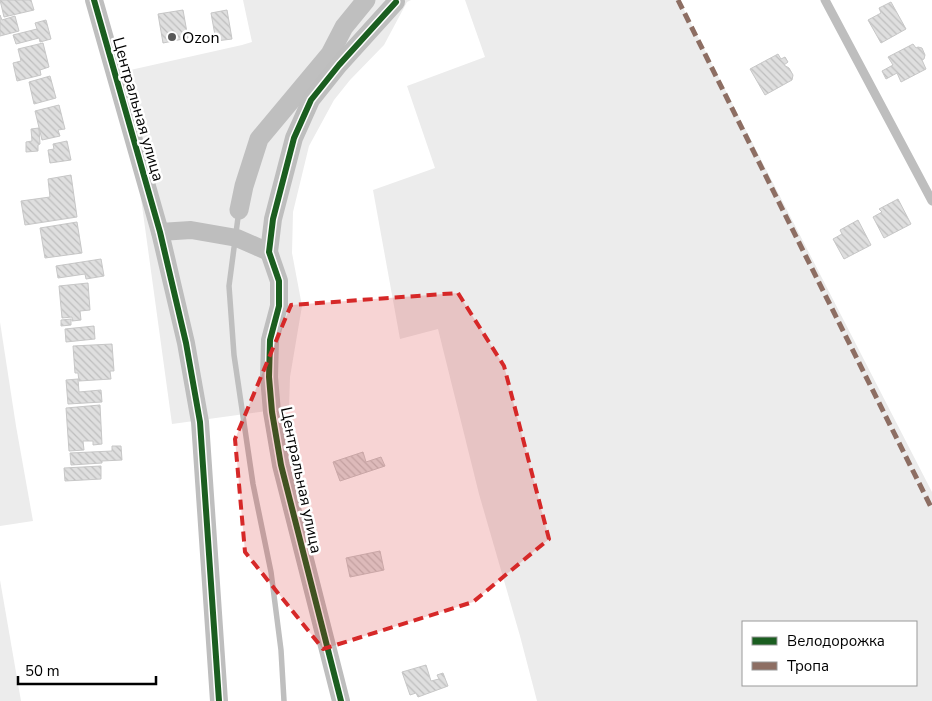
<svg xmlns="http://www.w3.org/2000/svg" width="932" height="701" font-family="'Nunito Sans',sans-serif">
  <defs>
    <pattern id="building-back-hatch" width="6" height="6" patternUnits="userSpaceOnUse" patternTransform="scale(1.25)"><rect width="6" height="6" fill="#dfdfdf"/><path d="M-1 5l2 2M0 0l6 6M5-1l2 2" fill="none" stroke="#bebebe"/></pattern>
  </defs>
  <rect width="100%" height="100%" fill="#fff"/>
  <g fill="#ececec" fill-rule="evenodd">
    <path d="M243,0H411L407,2L384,45L350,80L334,100L309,146L293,212L292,253L302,306L290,377L289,408L172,424L140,191L108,75L242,45L252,42Z"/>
    <path d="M465,0H679L932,492V701H537L520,636L479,494L438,329L400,339L373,190L435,168L407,86L485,57ZM743,622H916V685H743Z"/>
    <path d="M0,322L16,426L33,521L0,526Z"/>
    <path d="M0,580L21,701H0Z"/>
  </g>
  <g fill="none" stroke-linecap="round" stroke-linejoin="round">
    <path stroke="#bfbfbf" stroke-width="5.5" d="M239,210L229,286L234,355L253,484L271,572L281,650L284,701"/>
    <path stroke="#bfbfbf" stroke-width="19" d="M239,210L244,186L259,139L330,54L344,27L366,0"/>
  </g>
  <g fill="url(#building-back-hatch)" stroke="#c7c7c7">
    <path d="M0,0H31L34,10L4,17Z"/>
    <path d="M891,2L906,29L881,43L868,20L881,13L879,8Z"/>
    <path d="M183,10L188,38L163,43L158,14Z"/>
    <path d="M227,10L232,39L216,41L211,13Z"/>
    <path d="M0,15L2,20L15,16L19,31L0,36Z"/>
    <path d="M46,20L51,39L40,42L39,38L16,44L13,35L37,29L35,23Z"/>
    <path d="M43,43L49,67L40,70L41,75L17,81L13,63L21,61L18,49Z"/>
    <path d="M913,44L916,48L918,47L922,48L925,55L924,59L922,60L926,69L901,82L897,73L886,79L882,71L893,65L888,57Z"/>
    <path d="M778,54L781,59L785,57L788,62L784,65L789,68L793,75L792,80L765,95L750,69Z"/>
    <path d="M50,76L56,98L34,104L29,82Z"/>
    <path d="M59,105L65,129L58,130L60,136L42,140L35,111Z"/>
    <path d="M39,128L40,144L38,145V151L26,152V142L32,141L31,129Z"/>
    <path d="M67,141L71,160L50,163L48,150L54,149L53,144Z"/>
    <path d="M71,175L77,217L25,225L21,201L50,197L48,179Z"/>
    <path d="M898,199L911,224L884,238L873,217L882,212L879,209Z"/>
    <path d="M858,220L871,245L844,259L833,239L842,234L840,230Z"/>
    <path d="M77,222L82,253L45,258L40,228Z"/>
    <path d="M101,259L104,276L86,279L85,274L58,278L56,266Z"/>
    <path d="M88,283L90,310L80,311L81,320L72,321V317L62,318L59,286Z"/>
    <path d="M71,319V325L61,326V320Z"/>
    <path d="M94,326L95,339L66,342L65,329Z"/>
    <path d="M112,344L114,371H110L111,379L79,381L78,373H75L73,346Z"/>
    <path d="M78,379L79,392L101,390L102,402L68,404L66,380Z"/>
    <path d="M100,405L102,444L93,445V441H83L84,450L69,451L66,408Z"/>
    <path d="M112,446H121L122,460L102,461V463L71,465L70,453L112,451Z"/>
    <path d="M363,452L366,462L381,457L385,466L340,481L333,462Z"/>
    <path d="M101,466V479L65,481L64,468Z"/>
    <path d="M380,551L384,570L350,577L346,558Z"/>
    <path d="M426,665L431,681L439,679L437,675L443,673L448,686L418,697L416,693L410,695L402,672Z"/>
  </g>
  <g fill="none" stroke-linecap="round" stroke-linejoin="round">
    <path stroke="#bebebe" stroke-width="9" d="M825,0L932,201"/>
    <g stroke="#bebebe" stroke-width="18">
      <path d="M94,0L160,232L186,343L200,422L219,701"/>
      <path d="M160,232L191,230L237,238L269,252"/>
      <path d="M341,701L281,465L272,412L269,377L270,340L279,306V281L269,252L273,219L294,138L311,100L339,65L396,2"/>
    </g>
    <path stroke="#8d6e63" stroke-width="5" stroke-dasharray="10 5" stroke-linecap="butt" d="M678,0L932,509"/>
    <defs>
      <g id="cycleway">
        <path d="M94,0L160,232L186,343L200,422L219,701"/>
        <path d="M341,701L281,465L272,412L269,377L270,340L279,306V281L269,252L273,219L294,138L311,100L339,65L396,2"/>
      </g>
    </defs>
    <use href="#cycleway" stroke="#fff" stroke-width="9"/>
    <use href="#cycleway" stroke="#1b5e20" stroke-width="6"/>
  </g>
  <path fill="#d62828" fill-opacity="0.2" stroke="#d62828" stroke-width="4" stroke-dasharray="10 6" stroke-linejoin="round" d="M458,293L504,366L549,539L473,602L323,649L245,552L235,439L291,305Z"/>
  <circle fill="#595959" stroke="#fff" stroke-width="2" cx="172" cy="37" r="5"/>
  <g text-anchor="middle" stroke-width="5" stroke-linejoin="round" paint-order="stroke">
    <g font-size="16" fill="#000" stroke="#fff" text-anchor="start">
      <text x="182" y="43">Ozon</text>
    </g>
    <g font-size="16" fill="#000" stroke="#fff">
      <text transform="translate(139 109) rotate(74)" y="6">Центральная улица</text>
      <text transform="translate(302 480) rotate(78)" y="6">Центральная улица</text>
    </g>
  </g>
  <rect x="742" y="621" width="175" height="65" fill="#ffffff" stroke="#999999"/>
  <rect x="752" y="637" width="25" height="8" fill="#1b5e20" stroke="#999999"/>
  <text x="787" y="646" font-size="15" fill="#000000">Велодорожка</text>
  <rect x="752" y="662" width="25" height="8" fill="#8d6e63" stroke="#999999"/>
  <text x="787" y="671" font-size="15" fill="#000000">Тропа</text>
  <path d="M18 676v8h138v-8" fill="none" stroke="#000000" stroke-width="2.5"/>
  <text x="25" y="676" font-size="15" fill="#000000" stroke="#ffffff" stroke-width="4" paint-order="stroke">50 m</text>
</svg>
